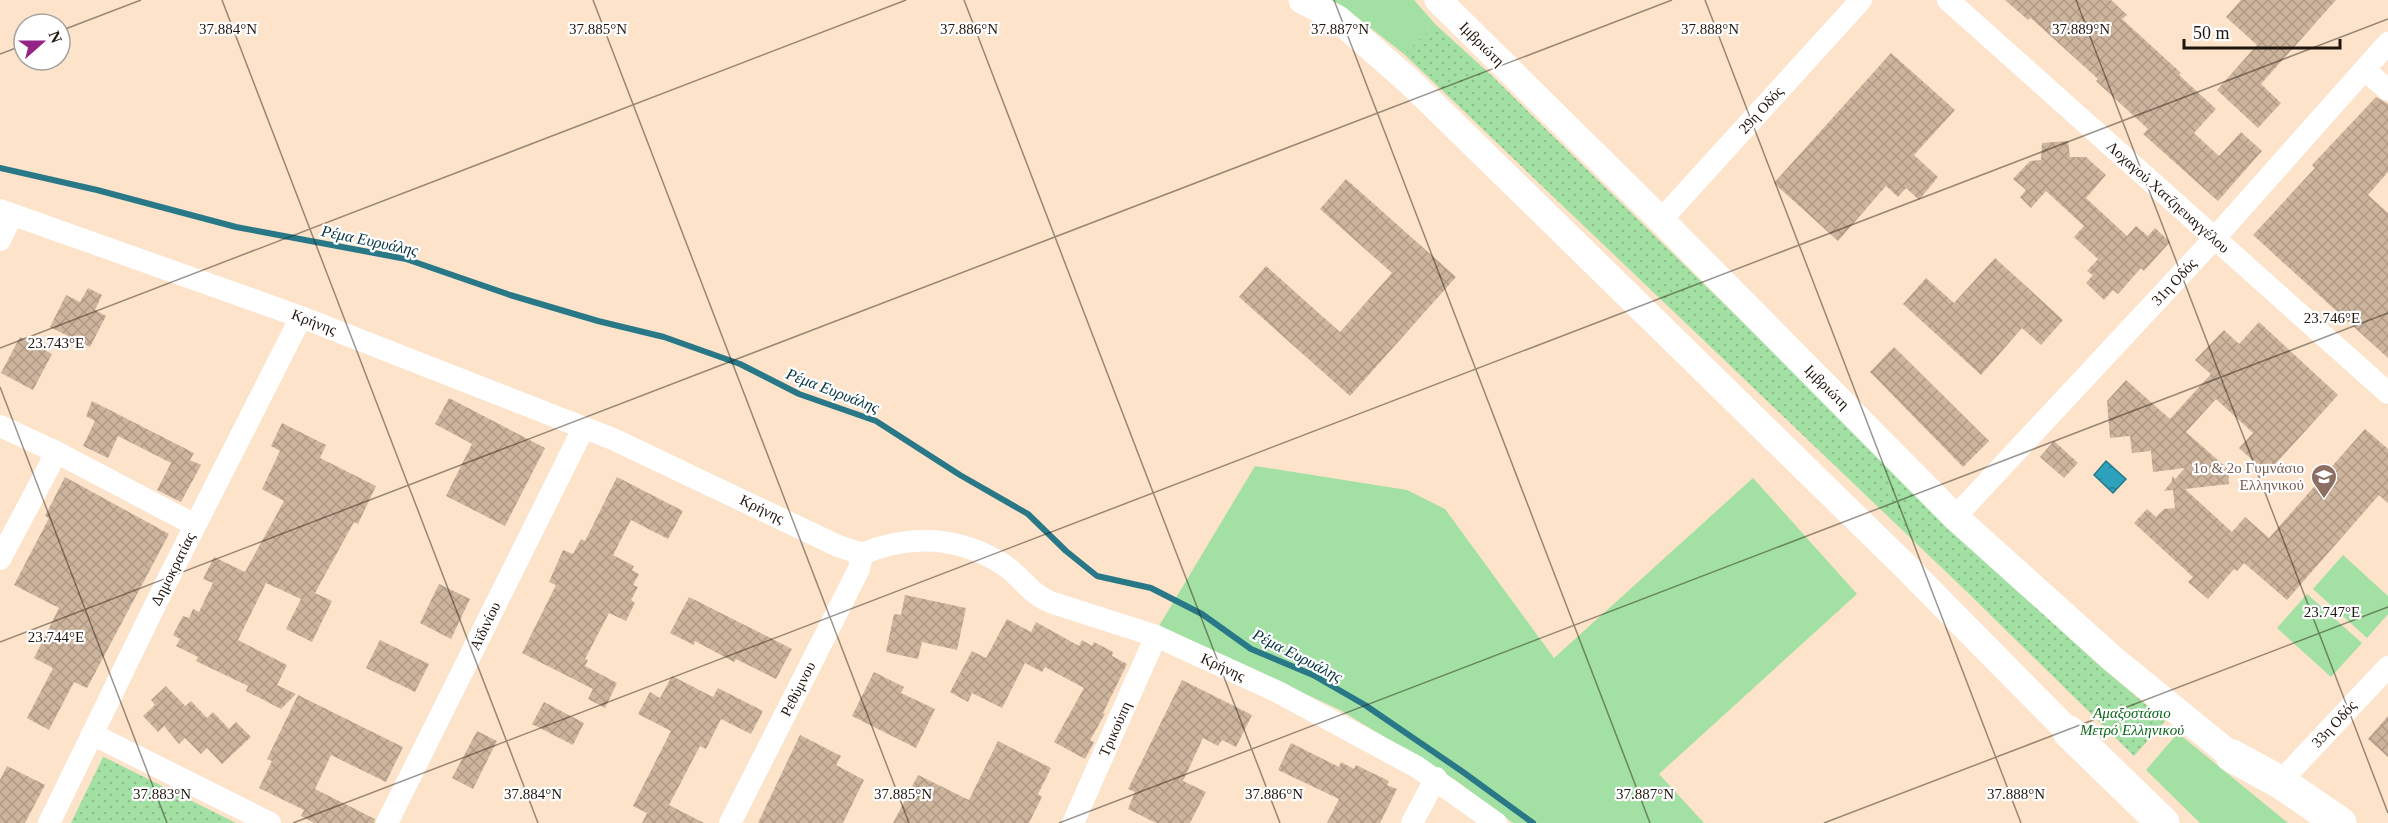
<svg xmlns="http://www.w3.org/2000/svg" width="2388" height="823" font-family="'Times New Roman',serif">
  <defs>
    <pattern id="park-dots" width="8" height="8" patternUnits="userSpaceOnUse" patternTransform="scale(1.5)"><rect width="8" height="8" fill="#a3e0a3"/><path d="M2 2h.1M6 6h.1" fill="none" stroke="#8cbf8b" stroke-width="1.8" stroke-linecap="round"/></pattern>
    <pattern id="water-ripples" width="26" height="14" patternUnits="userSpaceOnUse" patternTransform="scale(1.5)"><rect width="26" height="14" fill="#2ca2bd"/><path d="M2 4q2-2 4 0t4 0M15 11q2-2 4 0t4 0" fill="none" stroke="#258398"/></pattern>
    <pattern id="building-cross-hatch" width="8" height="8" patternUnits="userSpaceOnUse" patternTransform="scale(1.5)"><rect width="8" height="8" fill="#cdb49d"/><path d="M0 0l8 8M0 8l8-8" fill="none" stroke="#b09a86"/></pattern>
  </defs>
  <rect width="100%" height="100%" fill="#fce3ca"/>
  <g fill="#a3e0a3">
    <path d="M1331,0H1414L1435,24L1404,54L1344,7Z"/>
    <path d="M1255,466L1407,490L1445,509L1554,658L1753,478L1857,594L1659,774L1704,823H1513L1454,779L1340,710L1159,626Z"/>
    <path d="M2343,555L2388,596V614L2367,638L2313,589Z"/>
    <path d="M2307,594L2362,643L2331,677L2277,628Z"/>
    <path d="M2178,733L2288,823H2200L2146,770Z"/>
  </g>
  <g fill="url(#park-dots)">
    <path d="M1435,24L1491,75L1990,565L2099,665L2165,721L2134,756L1965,590L1404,54Z"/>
    <path d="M103,757H104L236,823H71Z"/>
  </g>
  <path fill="url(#water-ripples)" stroke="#287888" stroke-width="1.5" d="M2106,461L2126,479L2113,493L2094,475Z"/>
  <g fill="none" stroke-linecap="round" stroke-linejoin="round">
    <path stroke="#287888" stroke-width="6" d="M0,168L97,190L236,227L406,259L510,295L598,321L664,337L740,364L799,394L876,421L960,475L1028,514L1066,551L1097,576L1151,588L1202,614L1251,649L1313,675L1365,705L1463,772L1533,823"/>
  </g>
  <g fill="url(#building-cross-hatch)">
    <path d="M2005,0H2111L2127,15L2122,19L2181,73L2179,75L2216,109L2194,133L2219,156L2241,132L2262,151L2218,201L2143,134L2148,129L2096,81L2098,79L2031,18L2028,20Z"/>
    <path d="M2241,0H2336L2261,84L2281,103L2258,128L2217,90L2257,45L2226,17Z"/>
    <path d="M1891,53L1955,110L1914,155L1938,177L1919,200L1906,188L1898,197L1886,186L1838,241L1774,183Z"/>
    <path d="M2376,97L2388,104V172L2368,195L2388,213V358L2253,235L2315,168L2312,165Z"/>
    <path d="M2068,141L2070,157H2086L2106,175L2086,198L2127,236L2136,226L2148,236L2155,228L2170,242L2144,271L2141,268L2118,294L2113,290L2104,300L2086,283L2093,275L2087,271L2098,259L2074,237L2084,226L2046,191L2031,208L2020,197L2026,190L2013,179L2030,161L2041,160L2042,143Z"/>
    <path d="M1346,179L1456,277L1350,396L1239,297L1266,266L1340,332L1392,273L1320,209Z"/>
    <path d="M1995,258L2063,320L2041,345L2022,328L1981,375L1903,304L1926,278L1954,303Z"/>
    <path d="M88,288L102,295L95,310L106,316L90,347L50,327L66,295L80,302Z"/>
    <path d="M2259,322L2338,395L2267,473L2239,448L2253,433L2216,399L2186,432L2228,469L2229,484L2185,489L2232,532L2245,517L2269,538L2365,429L2388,449V503L2379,495L2287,600L2244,563L2237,571L2234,569L2208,599L2188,582L2193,577L2134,523L2147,509L2156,517L2164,509L2175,508L2173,490L2164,491L2172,481V476L2175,479L2185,468L2153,472L2151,451L2132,453L2130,436L2110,438L2107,401L2126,380L2170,419L2211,374L2195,360L2224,330L2239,344Z"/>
    <path d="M20,337L52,354L33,390L1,373Z"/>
    <path d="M1894,347L1989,441L1963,467L1870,372Z"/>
    <path d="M449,398L545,448L505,526L446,496L472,444L435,424Z"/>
    <path d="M92,401L194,453L190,460L201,465L181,502L157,490L171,463L118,436L108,458L83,446L95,421L86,416Z"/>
    <path d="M282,423L326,445L320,458L376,486L358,524L354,522L315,593L332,601L312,642L286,629L301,599L266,583L238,640L287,665L277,685L296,694L281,709L246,691L248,686L196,661L198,657L176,646L180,639L173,635L183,616L189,618L193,609L199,612L213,583L203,579L214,557L245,572L284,501L262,489L280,451L271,446Z"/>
    <path d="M2054,441L2078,463L2064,478L2040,457Z"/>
    <path d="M65,477L169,534L87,688L74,682L49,730L27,718L53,668L34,658L59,608L14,585L49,518L45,516Z"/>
    <path d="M617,477L683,511L668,539L631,520L613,555L634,566L632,570L639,574L633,585L638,587L631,600L635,603L626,621L609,613L585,659L588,660L585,666L617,683L605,708L588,699L593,689L522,653L556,585L549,582L563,550L573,554L581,539L585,541Z"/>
    <path d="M439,584L470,599L451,639L420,623Z"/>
    <path d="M905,595L966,608L957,650L922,642L918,659L886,652L894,614L901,615Z"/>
    <path d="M689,597L792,649L776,679L736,659L734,662L695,641L694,645L670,633Z"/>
    <path d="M1007,619L1031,632L1036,622L1079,646L1082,640L1092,646L1094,642L1113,652L1112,656L1127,664L1103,713L1105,714L1090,740L1094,742L1085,759L1054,742L1084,688L1045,667L1042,672L1025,663L1002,708L972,693L968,702L950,692L972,651L986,658Z"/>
    <path d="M380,640L429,664L415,692L366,668Z"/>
    <path d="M874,672L904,687L901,693L935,709L916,748L852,716Z"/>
    <path d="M672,676L713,697L718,688L763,711L751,734L721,719L706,749L700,746L669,805L704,823H642L647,813L633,806L671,731L638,714L650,692L660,698Z"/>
    <path d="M1182,680L1252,715L1236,747L1222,740L1218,746L1203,738L1183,781L1206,792L1190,823H1156L1128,809L1135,792L1128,789Z"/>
    <path d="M166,686L185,706L191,701L207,718L213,712L229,729L236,722L251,737L222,764L207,748L201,754L185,738L179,744L164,726L158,732L143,716L155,705L151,700Z"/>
    <path d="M298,695L403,747L386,782L331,755L315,789L375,819L374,823H314L301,816L304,810L259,788L272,761L267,759Z"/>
    <path d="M544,702L584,723L573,745L532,724Z"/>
    <path d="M2388,716V757L2368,739Z"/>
    <path d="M477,731L497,741L473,789L452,778Z"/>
    <path d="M800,735L841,756L836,765L864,780L843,823H758Z"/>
    <path d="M998,741L1051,768L1038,794L1042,797L1029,823H893L918,775L969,800Z"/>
    <path d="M1291,743L1339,767L1341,762L1354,769L1356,765L1389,781L1387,785L1397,789L1380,823H1327L1339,799L1278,770Z"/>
    <path d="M7,766L45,785L25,823H0V780Z"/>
  </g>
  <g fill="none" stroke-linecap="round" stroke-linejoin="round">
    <g stroke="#fff" stroke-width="22">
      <path d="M1948,0L2388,393"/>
      <path d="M2365,70L2388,90"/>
      <path d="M0,210L301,317L613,439L838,546L862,554C910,534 959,536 1004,565C1022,577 1029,593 1050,602L1156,636L1278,692L1417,767L1496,823"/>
      <path d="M1661,220L1861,0"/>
      <path d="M0,240L12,215"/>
      <path d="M0,426L54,451L195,525"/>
      <path d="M1955,517L2214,239L2388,43"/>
      <path d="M0,559L50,465L54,451"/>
      <path d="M92,734L270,823"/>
      <path d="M2280,782L2388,667"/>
      <path d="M49,823L164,587L301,317"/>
      <path d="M387,823L583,429"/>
      <path d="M730,823L859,569L862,554"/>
      <path d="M1073,823L1156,636"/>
      <path d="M1412,823L1436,778"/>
    </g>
    <g stroke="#fff" stroke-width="27">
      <path d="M1302,0L1338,19L1410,82L1905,566L2069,732"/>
      <path d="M1438,0L1661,220L1955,517L2113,659L2232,756"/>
    </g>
    <g stroke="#fff" stroke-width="33">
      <path d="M2069,732L2163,823"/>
      <path d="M2232,756L2280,782L2340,823"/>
    </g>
  </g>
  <path fill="none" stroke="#1f160d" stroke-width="1.5" stroke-opacity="0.45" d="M222,0L538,823M593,0L909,823M964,0L1280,823M1334,0L1650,823M1705,0L2021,823M2076,0L2388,813M60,31L141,0M0,54L24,45M0,348L906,0M0,387L167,823M0,642L1672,0M293,823L2388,19M1059,823L2388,313M1824,823L2388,607"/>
  <defs>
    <symbol id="school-pin" viewBox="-11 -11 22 30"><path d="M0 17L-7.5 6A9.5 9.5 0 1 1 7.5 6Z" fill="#8d6e63" stroke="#fff"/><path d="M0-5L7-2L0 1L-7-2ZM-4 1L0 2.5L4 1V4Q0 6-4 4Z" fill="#fff"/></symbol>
  </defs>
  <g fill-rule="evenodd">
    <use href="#school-pin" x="2309" y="462" width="30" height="40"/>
  </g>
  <g text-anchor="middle" stroke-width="4.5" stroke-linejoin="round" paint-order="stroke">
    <g font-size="15" fill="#1f160d" stroke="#fff">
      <text transform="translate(1482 44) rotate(45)" y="5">Ιμβριώτη</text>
      <text transform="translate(1761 110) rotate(-48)" y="5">29η Οδός</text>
      <text transform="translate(2168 197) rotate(42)" y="5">Λοχαγού Χατζηευαγγέλου</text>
      <text transform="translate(2174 282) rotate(-47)" y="5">31η Οδός</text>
      <text transform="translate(314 322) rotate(21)" y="5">Κρήνης</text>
      <text transform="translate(1827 387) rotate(45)" y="5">Ιμβριώτη</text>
      <text transform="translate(762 509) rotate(26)" y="5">Κρήνης</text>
      <text transform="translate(173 569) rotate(-63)" y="5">Δημοκρατίας</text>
      <text transform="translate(485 626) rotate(-64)" y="5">Αϊδινίου</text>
      <text transform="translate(1223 667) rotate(25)" y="5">Κρήνης</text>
      <text transform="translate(798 689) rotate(-63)" y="5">Ρεθύμνου</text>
      <text transform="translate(2334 724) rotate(-47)" y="5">33η Οδός</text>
      <text transform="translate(1115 729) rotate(-66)" y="5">Τρικούπη</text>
    </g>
    <g font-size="15" fill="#785e54" stroke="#fff" text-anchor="end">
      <text x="2304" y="473">1ο &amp; 2ο Γυμνάσιο<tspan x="2304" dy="17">Ελληνικού</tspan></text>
    </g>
    <g font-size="15" font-style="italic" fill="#0b671a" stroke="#fff">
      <text x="2132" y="718">Αμαξοστάσιο<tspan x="2132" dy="17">Μετρό Ελληνικού</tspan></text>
    </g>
    <g font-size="16" font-style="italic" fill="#00333f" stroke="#fff">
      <text transform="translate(370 240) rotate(12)" y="6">Ρέμα Ευρυάλης</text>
      <text transform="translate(833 390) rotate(21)" y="6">Ρέμα Ευρυάλης</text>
      <text transform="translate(1298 655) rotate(27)" y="6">Ρέμα Ευρυάλης</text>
    </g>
  </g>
  <g font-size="15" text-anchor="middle" fill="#1f160d" stroke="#fff" stroke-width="4.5" stroke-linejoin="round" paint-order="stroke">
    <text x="228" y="34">37.884°N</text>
    <text x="598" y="34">37.885°N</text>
    <text x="969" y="34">37.886°N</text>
    <text x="1340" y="34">37.887°N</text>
    <text x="1710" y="34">37.888°N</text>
    <text x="2081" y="34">37.889°N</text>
    <text x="2332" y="323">23.746°E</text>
    <text x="56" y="348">23.743°E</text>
    <text x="2332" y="617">23.747°E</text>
    <text x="56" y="642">23.744°E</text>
    <text x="162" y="799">37.883°N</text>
    <text x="533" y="799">37.884°N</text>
    <text x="903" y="799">37.885°N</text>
    <text x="1274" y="799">37.886°N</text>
    <text x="1645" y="799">37.887°N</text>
    <text x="2016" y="799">37.888°N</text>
  </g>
  <g transform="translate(42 42) rotate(69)"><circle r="28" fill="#ffffff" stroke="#a5a29e" stroke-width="1.5"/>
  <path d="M0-4.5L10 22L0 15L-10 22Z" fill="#942485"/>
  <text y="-9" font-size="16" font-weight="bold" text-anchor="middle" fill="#1f160d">N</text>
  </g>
  <path d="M2184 39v9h156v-9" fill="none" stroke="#1f160d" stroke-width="3"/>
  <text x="2193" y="39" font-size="18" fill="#1f160d" stroke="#ffffff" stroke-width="4.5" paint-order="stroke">50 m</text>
</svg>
